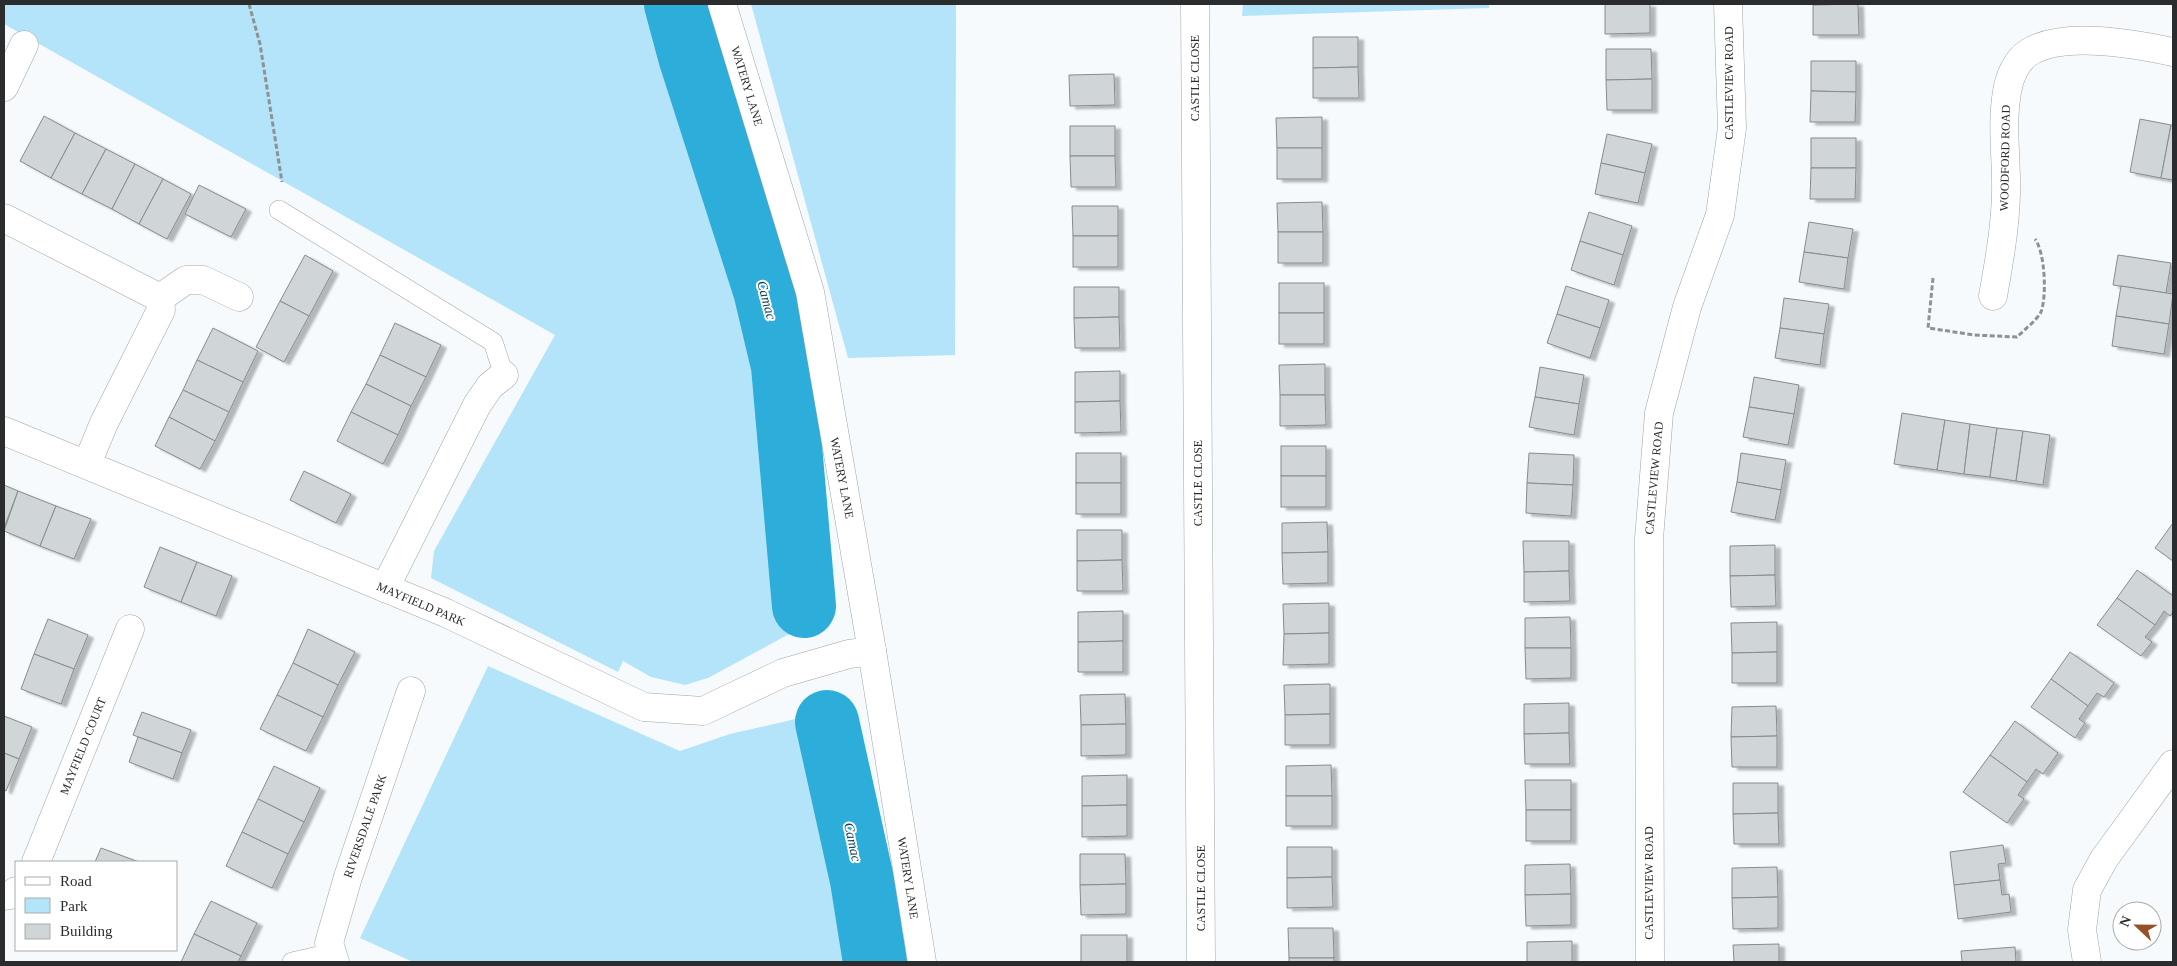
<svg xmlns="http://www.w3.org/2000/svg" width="2177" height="966" font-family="Georgia,serif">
  <defs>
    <filter id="shadow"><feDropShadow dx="5.5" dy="3" stdDeviation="1" flood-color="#0004"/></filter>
  </defs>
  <rect width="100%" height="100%" fill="#f6fafc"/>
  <g fill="#b3e4f9">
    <path d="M4,4H666L774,375L778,495L793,632L708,678L685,685L651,677L623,661L618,672L431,578L434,551L555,335L4,24Z"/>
    <path d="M751,4H965L956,5L955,355L848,358Z"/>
    <path d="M1243,4H1489V8L1242,16Z"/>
    <path d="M488,666L680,751L730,734L813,715L828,798L853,883L862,962H413L360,938Z"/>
  </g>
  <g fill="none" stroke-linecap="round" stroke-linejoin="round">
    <g stroke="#2cadda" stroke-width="64">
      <path d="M676,4L690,56L765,290L783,366L804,606"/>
      <path d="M827,722L862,880L875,962"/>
    </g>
  </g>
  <g fill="#d0d5d7" stroke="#878b8d" filter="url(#shadow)">
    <path d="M1605,4H1650V33L1605,34Z"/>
    <path d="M1813,4H1858L1813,5Z"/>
    <path d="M1858,4L1859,35H1813V5Z"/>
    <path d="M1313,37H1358V67L1313,68Z"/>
    <path d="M1606,49H1651L1652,79L1606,80Z"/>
    <path d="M1811,61H1856V92L1811,91Z"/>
    <path d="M1358,67L1359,98H1313V68Z"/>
    <path d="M1114,74L1115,105L1070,106L1069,75Z"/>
    <path d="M1652,79V110H1607L1606,80Z"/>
    <path d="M1811,91L1856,92L1855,122H1810Z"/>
    <path d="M44,116L75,133L51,178L20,161Z"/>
    <path d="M1322,117V148H1277L1276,118Z"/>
    <path d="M2140,119L2171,125L2161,178L2130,172Z"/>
    <path d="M2171,125H2173V180L2161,178Z"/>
    <rect x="1070" y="126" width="45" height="30"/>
    <path d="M75,133L106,149L82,194L51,178Z"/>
    <path d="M1607,134L1652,144L1645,173L1601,163Z"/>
    <rect x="1811" y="138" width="45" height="30"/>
    <rect x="1277" y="148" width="45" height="31"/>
    <path d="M106,149L135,164L112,209L82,194Z"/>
    <path d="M1070,156H1115L1116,187H1071Z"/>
    <path d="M1601,163L1645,173L1638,203L1595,194Z"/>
    <path d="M135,164L163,179L139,224L112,209Z"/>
    <path d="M1811,168H1856L1855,199H1810Z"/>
    <path d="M163,179L191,194L167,239L139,224Z"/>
    <path d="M199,185L246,209L231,237L185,214Z"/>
    <path d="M1322,202L1323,232H1278L1277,203Z"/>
    <path d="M1072,206H1118V236H1073Z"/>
    <path d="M1589,212L1632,226L1623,255L1580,241Z"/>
    <path d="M1809,222L1853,229L1848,258L1804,252Z"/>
    <rect x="1278" y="232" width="45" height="31"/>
    <rect x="1073" y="236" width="45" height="31"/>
    <path d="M1580,241L1623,255L1614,285L1571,270Z"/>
    <path d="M1804,252L1848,258L1844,289L1799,282Z"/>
    <path d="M305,255L333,271L309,316L280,301Z"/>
    <path d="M2118,255L2171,263L2166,293L2113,285Z"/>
    <rect x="1279" y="283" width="45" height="30"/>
    <path d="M1566,286L1609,300L1600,328L1557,314Z"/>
    <path d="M2121,286L2173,294L2169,324L2116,316Z"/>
    <path d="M1074,287H1119V317L1074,318Z"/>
    <path d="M1784,298L1829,304L1824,334L1780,328Z"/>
    <path d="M280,301L309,316L284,362L256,347Z"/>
    <rect x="1279" y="313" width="45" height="31"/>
    <path d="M1557,314L1600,328L1590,358L1547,343Z"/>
    <path d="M2116,316L2169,324L2164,354L2112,346Z"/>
    <path d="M1119,317L1120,348H1075L1074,318Z"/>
    <path d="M395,323L441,345L426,377L380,355Z"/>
    <path d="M213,328L258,351L243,382L197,360Z"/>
    <path d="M1780,328L1824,334L1820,365L1775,358Z"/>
    <path d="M380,355L426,377L411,406L366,384Z"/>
    <path d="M197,360L243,382L229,412L183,390Z"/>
    <path d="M1325,364V395H1280L1279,365Z"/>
    <path d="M1540,367L1584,375L1579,404L1535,397Z"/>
    <path d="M1120,371V401L1075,402V372Z"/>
    <path d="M1754,377L1799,385L1794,414L1749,407Z"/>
    <path d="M366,384L411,406L398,435L351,412Z"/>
    <path d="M183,390L229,412L215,441L169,417Z"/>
    <path d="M1280,395H1325L1326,425L1280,426Z"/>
    <path d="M1535,397L1579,404L1574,435L1529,427Z"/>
    <path d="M1120,401L1121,432L1075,433V402Z"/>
    <path d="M1749,407L1794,414L1788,445L1743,437Z"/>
    <path d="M351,412L398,435L383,464L337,441Z"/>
    <path d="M1902,413L1945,420L1937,470L1894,464Z"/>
    <path d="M169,417L215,441L200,469L155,446Z"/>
    <path d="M1945,420L1970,424L1964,474L1937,470Z"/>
    <path d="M1970,424L1997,428L1990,477L1964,474Z"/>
    <path d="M1997,428L2023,431L2016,481L1990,477Z"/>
    <path d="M2023,431L2050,435L2043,485L2016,481Z"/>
    <rect x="1281" y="446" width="45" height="30"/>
    <rect x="1076" y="453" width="45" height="30"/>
    <path d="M1529,453L1574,455L1573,485L1527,483Z"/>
    <path d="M1741,453L1786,460L1781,490L1737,482Z"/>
    <path d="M304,471L351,494L336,523L290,500Z"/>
    <rect x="1281" y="476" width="45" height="31"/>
    <path d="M1737,482L1781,490L1775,520L1731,512Z"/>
    <rect x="1076" y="483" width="45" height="31"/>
    <path d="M1527,483L1573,485L1571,516L1526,513Z"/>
    <path d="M4,485L18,491L4,528Z"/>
    <path d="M18,491L56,506L40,546L4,531Z"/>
    <path d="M56,506L91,519L74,559L40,546Z"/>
    <path d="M1327,522L1328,552L1282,553V523Z"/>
    <path d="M2173,523V561L2155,548Z"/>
    <path d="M1077,530H1122V560L1077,561Z"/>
    <path d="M1523,541H1569V571L1524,572Z"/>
    <path d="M1775,545V575L1730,576V546Z"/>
    <path d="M160,547L197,562L181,602L144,587Z"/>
    <path d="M1328,552V583L1283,584L1282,553Z"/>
    <path d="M1122,560L1123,591H1077V561Z"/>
    <path d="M197,562L232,576L216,616L181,602Z"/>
    <path d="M2137,570L2173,596V612L2170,616L2164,611L2155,625L2117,598Z"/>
    <path d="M1569,571L1570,601L1524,602V572Z"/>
    <path d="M1775,575L1776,606L1731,607L1730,576Z"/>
    <path d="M2117,598L2155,625L2145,637L2152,642L2141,656L2097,625Z"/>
    <path d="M1329,603V633L1284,634L1283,604Z"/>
    <path d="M1123,611V641L1078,642V612Z"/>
    <path d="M1570,617L1571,648H1525V618Z"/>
    <path d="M48,619L88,635L74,669L34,654Z"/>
    <path d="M1777,622V652L1732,653L1731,623Z"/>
    <path d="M308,629L355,652L338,685L293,663Z"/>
    <path d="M1329,633V664L1283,665L1284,634Z"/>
    <path d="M1123,641V672H1078V642Z"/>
    <path d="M1525,648H1571V678L1526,679Z"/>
    <path d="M1777,652V683H1732V653Z"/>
    <path d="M2070,652L2114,683L2104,697L2097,693L2088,706L2051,679Z"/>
    <path d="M34,654L74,669L61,704L21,689Z"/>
    <path d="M293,663L338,685L323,717L277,695Z"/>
    <path d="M2051,679L2088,706L2079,719L2085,723L2075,738L2031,707Z"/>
    <path d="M1330,684V714L1285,715L1284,685Z"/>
    <path d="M1125,694L1126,724L1081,725L1080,695Z"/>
    <path d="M277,695L323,717L306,751L260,729Z"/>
    <path d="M1569,703V733L1524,734V704Z"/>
    <path d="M1776,706L1777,736L1731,737L1732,707Z"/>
    <path d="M142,712L191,730L182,753L133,735Z"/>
    <path d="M1330,714V745H1285V715Z"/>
    <path d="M4,716L32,727L19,759L4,753Z"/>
    <path d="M2015,721L2058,753L2043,774L2036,769L2027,782L1990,755Z"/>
    <path d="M1126,724V755L1081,756V725Z"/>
    <path d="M1569,733L1570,764H1525L1524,734Z"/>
    <path d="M1777,736V767H1732L1731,737Z"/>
    <path d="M138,737L182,753L173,779L129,762Z"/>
    <path d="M4,753L19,759L6,791L4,790Z"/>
    <path d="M1990,755L2027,782L2018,795L2024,799L2007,823L1963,792Z"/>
    <path d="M1331,765L1332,796H1286V766Z"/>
    <path d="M274,766L320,788L304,822L258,799Z"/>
    <path d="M1127,775V805L1082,806V776Z"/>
    <path d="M1525,780H1571V810H1526Z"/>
    <path d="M1733,783H1778V813L1733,814Z"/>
    <rect x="1286" y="796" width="46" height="30"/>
    <path d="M258,799L304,822L288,854L242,832Z"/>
    <path d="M1127,805V836L1082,837V806Z"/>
    <rect x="1526" y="810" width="45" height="31"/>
    <path d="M1778,813L1779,844H1734L1733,814Z"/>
    <path d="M242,832L288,854L272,888L226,866Z"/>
    <path d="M2003,845L2006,863L1998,864L2000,880L1954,885L1950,852Z"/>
    <path d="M1287,847H1332V877L1287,878Z"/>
    <path d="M101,848L139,862H95Z"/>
    <path d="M1080,854H1125L1126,884L1080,885Z"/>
    <path d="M1570,864L1571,894L1525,895V865Z"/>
    <path d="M1777,867L1778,897L1732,898V868Z"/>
    <path d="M1332,877L1333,907L1287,908V878Z"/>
    <path d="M2000,880L2002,895L2009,894L2011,912L1958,919L1954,885Z"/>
    <path d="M1126,884V914L1081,915L1080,885Z"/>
    <path d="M1571,894V925L1526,926L1525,895Z"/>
    <path d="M1778,897V928L1733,929L1732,898Z"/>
    <path d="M211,901L257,923L241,956L194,934Z"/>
    <path d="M1288,928H1333L1334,958H1289Z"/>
    <path d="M194,934L241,956L238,962H181Z"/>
    <rect x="1081" y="935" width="46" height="27"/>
    <path d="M1572,941V962H1527V942Z"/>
    <path d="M1779,944V962H1734L1733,945Z"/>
    <path d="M2015,947L2016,962H1962L1961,951Z"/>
    <rect x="1289" y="958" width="45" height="4"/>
  </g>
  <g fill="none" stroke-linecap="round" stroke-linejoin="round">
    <defs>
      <g id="lane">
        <path d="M279,210L493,342L504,375"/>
        <path d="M292,962L332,953"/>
      </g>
      <g id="street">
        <path d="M1195,4L1201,962"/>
        <path d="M4,87L24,45"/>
        <path d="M4,218L160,298L161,310L104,423L87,464"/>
        <path d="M1993,296C1999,262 2005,229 2006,194C2007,161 2001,126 2007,92C2009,78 2016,61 2028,53C2062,30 2135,44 2173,52"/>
        <path d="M160,298L186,280H203L239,297"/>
        <path d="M4,431L446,613L644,707L703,711L783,673L849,654L872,651"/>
        <path d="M385,588L477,405L490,386L504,375"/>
        <path d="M36,862L130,629"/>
        <path d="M4,896L11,895L16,891"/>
        <path d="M335,962L329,943L348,877L411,691"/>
        <path d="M1650,962L1649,539L1659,413L1687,307L1720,215L1732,128L1728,4"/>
        <path d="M2087,962L2082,930L2087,890L2104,859L2173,764"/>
      </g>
      <path id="secondary" d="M722,4L810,292L872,651L922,962"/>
    </defs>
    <use href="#lane" stroke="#a0a4a6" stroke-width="20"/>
    <use href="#street" stroke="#a0a4a6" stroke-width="29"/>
    <use href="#secondary" stroke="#a0a4a6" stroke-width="29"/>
    <g stroke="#8f9192" stroke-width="3" stroke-dasharray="5 2.5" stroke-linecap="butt">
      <path d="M249,4L260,44L282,182"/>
      <path d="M1933,278L1928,328L1974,335L2017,337C2024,330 2037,320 2041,312C2047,296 2045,252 2035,239"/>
    </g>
    <use href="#lane" stroke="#fff" stroke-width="19"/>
    <use href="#street" stroke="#fff" stroke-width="28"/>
    <use href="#secondary" stroke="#fff" stroke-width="28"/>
  </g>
  <g text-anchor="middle" stroke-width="4" stroke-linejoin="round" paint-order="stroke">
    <g font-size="12" fill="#2b2c2d" stroke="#fff">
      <text transform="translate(1195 78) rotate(-90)" y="4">CASTLE CLOSE</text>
      <text transform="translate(1729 83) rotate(-90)" y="4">CASTLEVIEW ROAD</text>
      <text transform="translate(747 86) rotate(73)" y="4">WATERY LANE</text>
      <text transform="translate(2005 158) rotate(-89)" y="4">WOODFORD ROAD</text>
      <text transform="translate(842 478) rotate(79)" y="4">WATERY LANE</text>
      <text transform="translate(1654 478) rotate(-85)" y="4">CASTLEVIEW ROAD</text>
      <text transform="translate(1198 483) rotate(-90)" y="4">CASTLE CLOSE</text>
      <text transform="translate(421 604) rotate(23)" y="4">MAYFIELD PARK</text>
      <text transform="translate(83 746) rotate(-68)" y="4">MAYFIELD COURT</text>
      <text transform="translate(365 826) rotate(-71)" y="4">RIVERSDALE PARK</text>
      <text transform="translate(908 878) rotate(81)" y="4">WATERY LANE</text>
      <text transform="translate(1649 883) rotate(-90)" y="4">CASTLEVIEW ROAD</text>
      <text transform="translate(1201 888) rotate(-90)" y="4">CASTLE CLOSE</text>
    </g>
    <g font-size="14" font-style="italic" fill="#114457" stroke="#fff">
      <text transform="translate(767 300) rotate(75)" y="5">Camac</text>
      <text transform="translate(853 842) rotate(78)" y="5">Camac</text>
    </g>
  </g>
  <rect width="2177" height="966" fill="none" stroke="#2b2c2d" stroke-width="10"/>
  <rect x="15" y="861" width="162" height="90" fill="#ffffff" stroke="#aaabab"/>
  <rect x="25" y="877" width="25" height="8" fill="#ffffff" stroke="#aaabab"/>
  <text x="60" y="886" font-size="15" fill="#2b2c2d">Road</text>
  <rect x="25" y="898" width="25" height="15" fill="#b3e4f9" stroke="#aaabab"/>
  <text x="60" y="911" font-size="15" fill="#2b2c2d">Park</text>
  <rect x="25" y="924" width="25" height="15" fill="#d0d5d7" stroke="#aaabab"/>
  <text x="60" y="936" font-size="15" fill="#2b2c2d">Building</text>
  <g transform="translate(2137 926) rotate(292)"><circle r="24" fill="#ffffff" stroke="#aaabab"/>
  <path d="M0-4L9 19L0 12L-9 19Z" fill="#964f29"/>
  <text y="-8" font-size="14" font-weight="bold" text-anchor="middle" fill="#2b2c2d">N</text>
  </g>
</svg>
